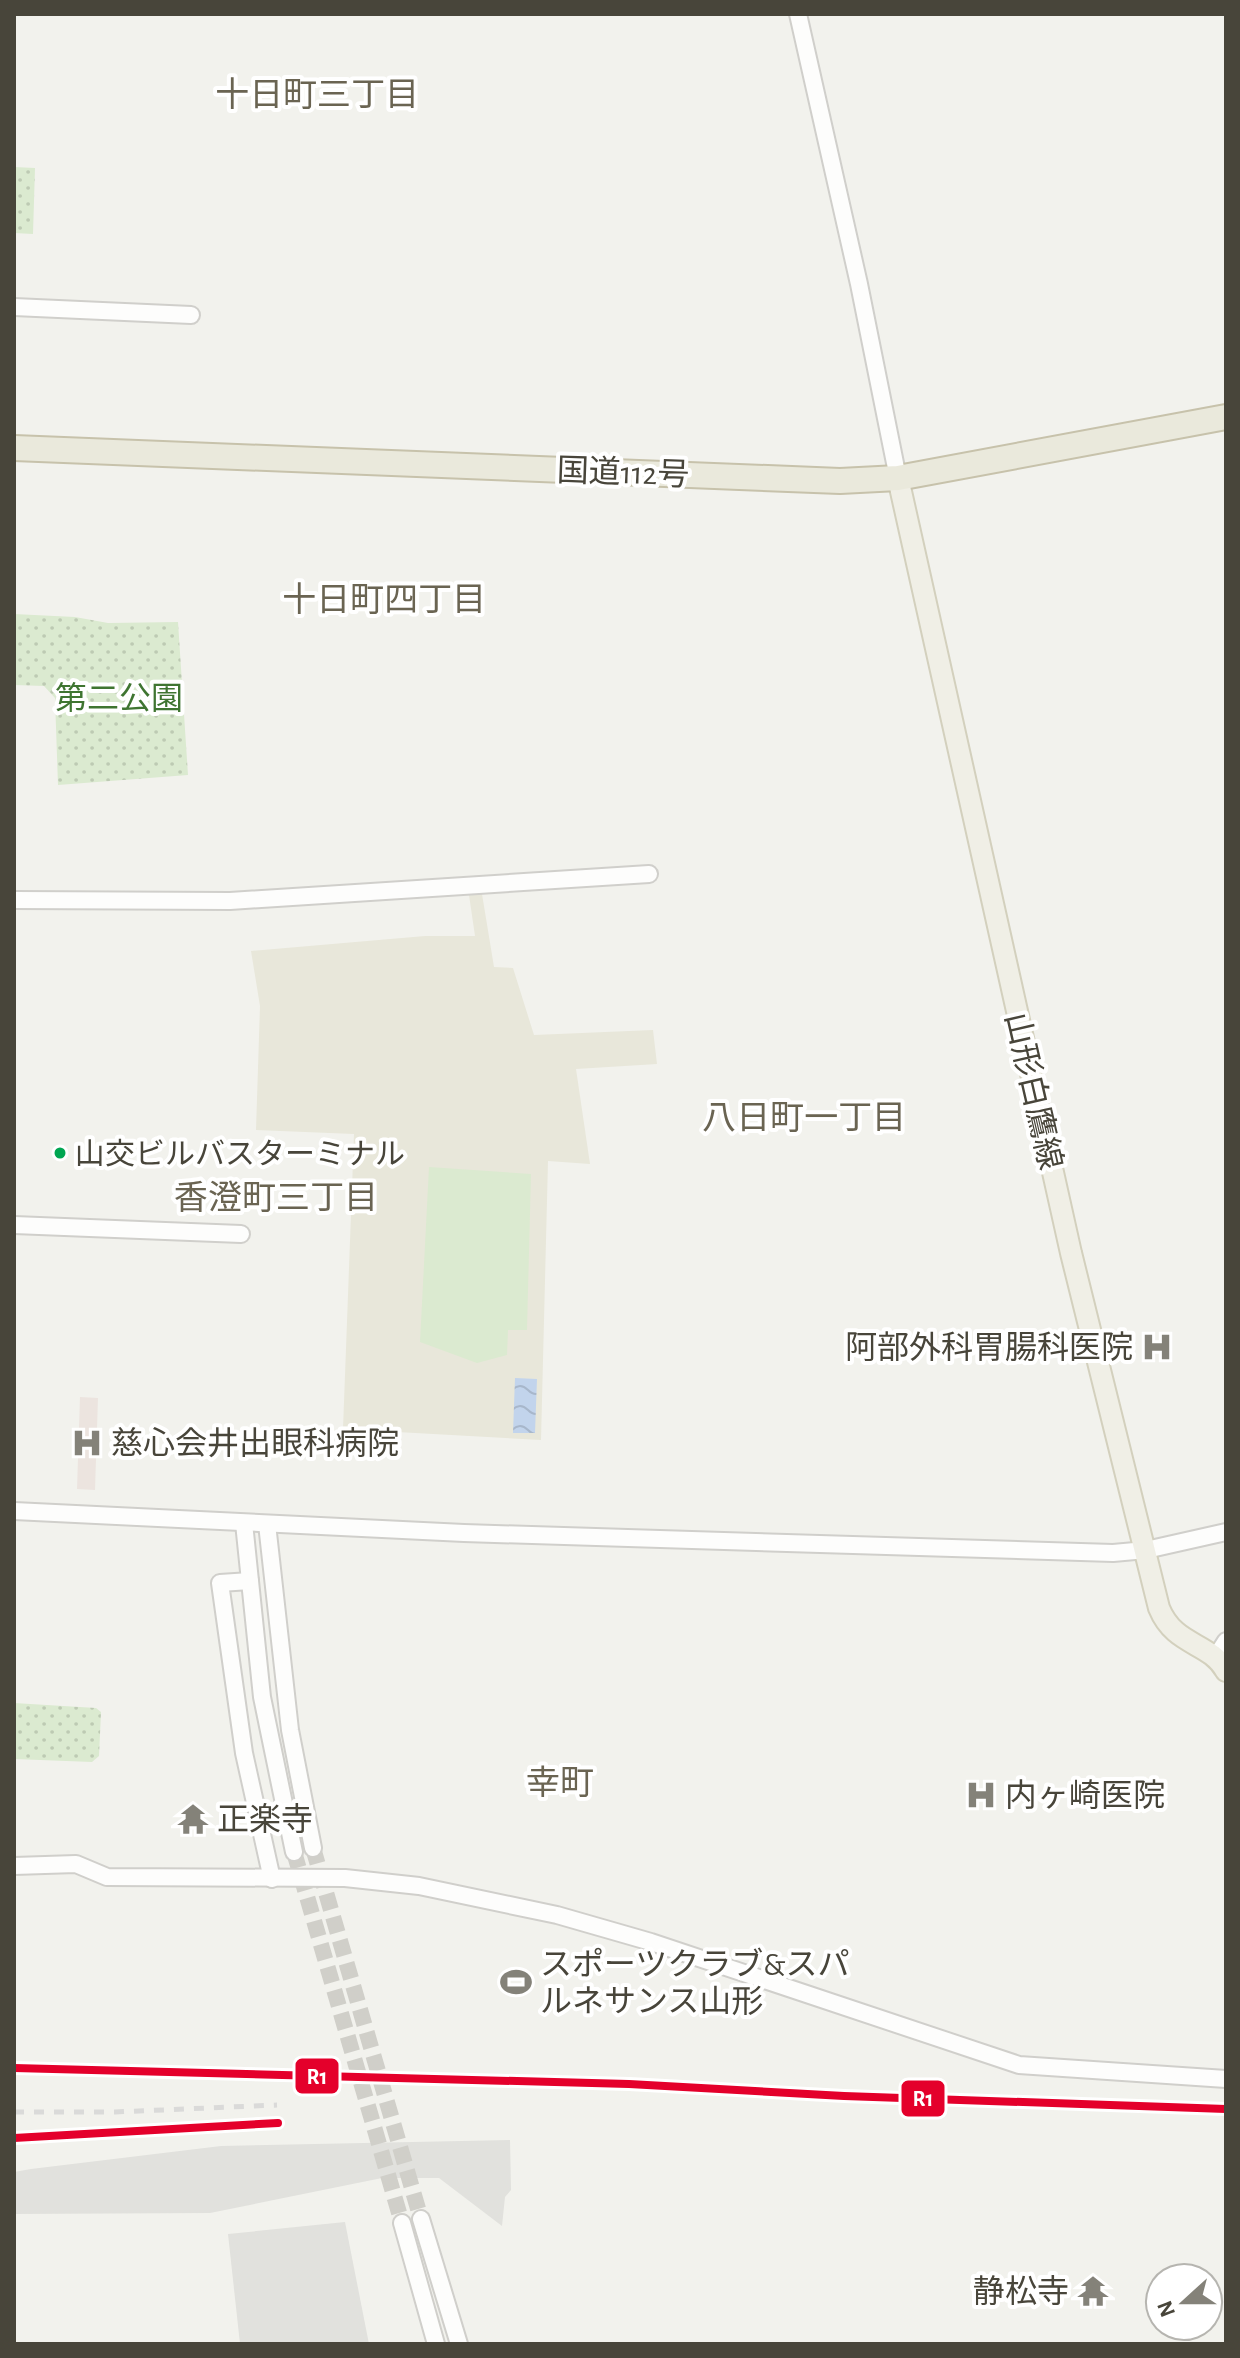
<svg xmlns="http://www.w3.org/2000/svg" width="1240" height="2358" font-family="'Alegreya Sans','Noto Sans JP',sans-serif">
  <defs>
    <pattern id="green-dots" width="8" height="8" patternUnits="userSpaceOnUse" patternTransform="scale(2)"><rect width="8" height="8" fill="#dbead0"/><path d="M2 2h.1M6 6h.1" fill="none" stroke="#bdcab3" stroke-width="1.8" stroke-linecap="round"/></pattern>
    <pattern id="water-waves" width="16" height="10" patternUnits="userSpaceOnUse" patternTransform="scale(2)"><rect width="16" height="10" fill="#c2d4ec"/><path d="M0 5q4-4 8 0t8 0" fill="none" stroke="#a8b7cb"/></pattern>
  </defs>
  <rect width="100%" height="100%" fill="#f2f2ed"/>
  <path fill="#e8e7da" d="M482,894L494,967L513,968L534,1035L653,1030L657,1064L576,1069L590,1164L548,1161L541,1440L343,1429L354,1134L256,1130L260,1006L251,951L425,936H475L469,895Z"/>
  <path fill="#ece4df" d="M80,1397L98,1398L95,1490L77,1489Z"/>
  <g fill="url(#green-dots)">
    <path d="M14,167L35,168L33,234L14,233Z"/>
    <path d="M14,614L75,617L108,623L178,622L188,775L58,785L55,698L44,686L14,685Z"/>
    <path d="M14,1703L96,1708L101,1712L99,1756L92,1762L14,1759Z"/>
  </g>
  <path fill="#dbead0" d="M429,1167L531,1174L527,1330H508L507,1355L477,1363L420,1342Z"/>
  <g fill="#e1e1dd">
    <path d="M510,2140L511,2190L505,2197L502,2226L439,2178H382L210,2213L14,2214V2172L31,2169L221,2146Z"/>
    <path d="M345,2222L369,2344H240L228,2234Z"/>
  </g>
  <path fill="url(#water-waves)" d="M515,1378L537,1379L535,1433H513Z"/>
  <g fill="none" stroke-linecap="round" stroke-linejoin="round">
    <g stroke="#d0cfc9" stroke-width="16" stroke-dasharray="16 8" stroke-linecap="butt">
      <path d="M313,1848L421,2219"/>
      <path d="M294,1852L402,2223"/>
    </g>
    <defs>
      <g id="minor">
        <path d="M798,14L859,284L898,478"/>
        <path d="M14,307L191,315"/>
        <path d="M14,900L230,901L649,874"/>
        <path d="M14,1225L241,1234"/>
        <path d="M14,1511L464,1533L1113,1553L1146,1550L1226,1532"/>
        <path d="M244,1523L262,1697L294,1852"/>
        <path d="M267,1524L290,1730L313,1848"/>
        <path d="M250,1581L220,1583L244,1753L272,1879"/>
        <path d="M1217,1655L1226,1641"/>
        <path d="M14,1866L76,1864L107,1877L345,1878L419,1886L557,1915L651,1942L1019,2065L1226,2079"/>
        <path d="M421,2219L459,2344"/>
        <path d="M402,2223L436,2344"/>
      </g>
      <path id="major" d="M898,478L1071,1253L1159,1608C1175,1647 1209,1641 1226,1671"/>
      <path id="highway" d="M14,448L840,481L898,478L1226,417"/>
    </defs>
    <use href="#minor" stroke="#d0cfcb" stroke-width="20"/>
    <use href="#major" stroke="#d3d0bd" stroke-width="24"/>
    <use href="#highway" stroke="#c7c2ab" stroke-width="28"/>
    <use href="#minor" stroke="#fdfdfc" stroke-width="16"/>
    <use href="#major" stroke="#f0efe6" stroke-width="20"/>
    <use href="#highway" stroke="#eae9dc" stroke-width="24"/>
    <g stroke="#dadad9" stroke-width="5" stroke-dasharray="10 10" stroke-linecap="butt">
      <path d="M14,2112H115L277,2105"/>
      <path d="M178,2130L278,2123"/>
    </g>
    <defs>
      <g id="rail-1">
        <path d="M14,2068L629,2084L844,2096L1226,2109"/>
        <path d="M14,2138L278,2123"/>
      </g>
    </defs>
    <use href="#rail-1" stroke="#fff" stroke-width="14"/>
    <use href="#rail-1" stroke="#e4002b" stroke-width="8"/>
  </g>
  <defs>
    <symbol id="hospital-bare" viewBox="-9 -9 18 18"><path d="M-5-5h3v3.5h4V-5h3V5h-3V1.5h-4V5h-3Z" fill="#848279" stroke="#fff" stroke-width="2.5" paint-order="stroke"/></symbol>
    <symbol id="temple-bare" viewBox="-9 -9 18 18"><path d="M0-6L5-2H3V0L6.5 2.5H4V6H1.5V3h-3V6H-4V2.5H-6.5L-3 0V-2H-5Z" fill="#848279" stroke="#fff" stroke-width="2.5" paint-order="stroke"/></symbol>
    <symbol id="stadium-bare" viewBox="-9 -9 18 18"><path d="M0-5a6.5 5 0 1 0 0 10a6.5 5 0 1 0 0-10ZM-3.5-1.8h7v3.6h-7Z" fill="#848279" stroke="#fff" stroke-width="2.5" paint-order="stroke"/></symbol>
  </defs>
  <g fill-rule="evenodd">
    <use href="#hospital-bare" x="1135" y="1325" width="44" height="44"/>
    <use href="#hospital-bare" x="65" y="1421" width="44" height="44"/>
    <use href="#hospital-bare" x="959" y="1773" width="44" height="44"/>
    <use href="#temple-bare" x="171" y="1797" width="44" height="44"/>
    <use href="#stadium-bare" x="494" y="1960" width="44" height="44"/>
    <use href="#temple-bare" x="1071" y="2269" width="44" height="44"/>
  </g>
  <circle fill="#00a651" stroke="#fff" stroke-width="3" cx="60" cy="1153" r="7"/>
  <g text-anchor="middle" stroke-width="8" stroke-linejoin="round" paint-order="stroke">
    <g font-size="30" fill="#48453a" stroke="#fff" text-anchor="start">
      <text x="75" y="1164">山交ビルバスターミナル</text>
    </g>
    <g font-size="32" fill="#48453a" stroke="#fff">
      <text transform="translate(623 472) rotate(2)" y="11">国道112号</text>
      <text transform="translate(1034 1091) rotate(77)" y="11">山形白鷹線</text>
    </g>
    <g font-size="32" fill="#3f7531" stroke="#fff">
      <text x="119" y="709">第二公園</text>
    </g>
    <g font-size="32" fill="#48453a" stroke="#fff" text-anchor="start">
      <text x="1133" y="1358" text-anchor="end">阿部外科胃腸科医院</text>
      <text x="111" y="1454">慈心会井出眼科病院</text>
      <text x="1005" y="1806">内ヶ崎医院</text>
      <text x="217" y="1830">正楽寺</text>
      <text x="540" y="1975">スポーツクラブ&amp;スパ<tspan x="540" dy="37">ルネサンス山形</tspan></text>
      <text x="1069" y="2302" text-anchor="end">静松寺</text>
    </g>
    <g font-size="34" fill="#6a6452" stroke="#fff">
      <text x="317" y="106">十日町三丁目</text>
      <text x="384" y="611">十日町四丁目</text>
      <text x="804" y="1129">八日町一丁目</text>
      <text x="276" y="1209">香澄町三丁目</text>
      <text x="560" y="1794">幸町</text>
    </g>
  </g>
  <g stroke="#fff" stroke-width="3">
    <rect x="294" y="2057" width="46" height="38" rx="8" fill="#e4002b"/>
    <rect x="900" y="2079" width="46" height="39" rx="8" fill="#e4002b"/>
  </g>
  <g font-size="22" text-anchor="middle" font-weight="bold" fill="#fff">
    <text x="317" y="2084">R1</text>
    <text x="923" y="2106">R1</text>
  </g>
  <rect width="1240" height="2358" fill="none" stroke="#48453a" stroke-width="32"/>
  <g transform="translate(1184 2302) rotate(249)"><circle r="38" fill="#ffffff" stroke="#b6b5b0" stroke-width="2"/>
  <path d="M0-6L14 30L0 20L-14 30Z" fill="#848279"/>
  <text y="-12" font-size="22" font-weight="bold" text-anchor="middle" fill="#48453a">N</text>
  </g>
</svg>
